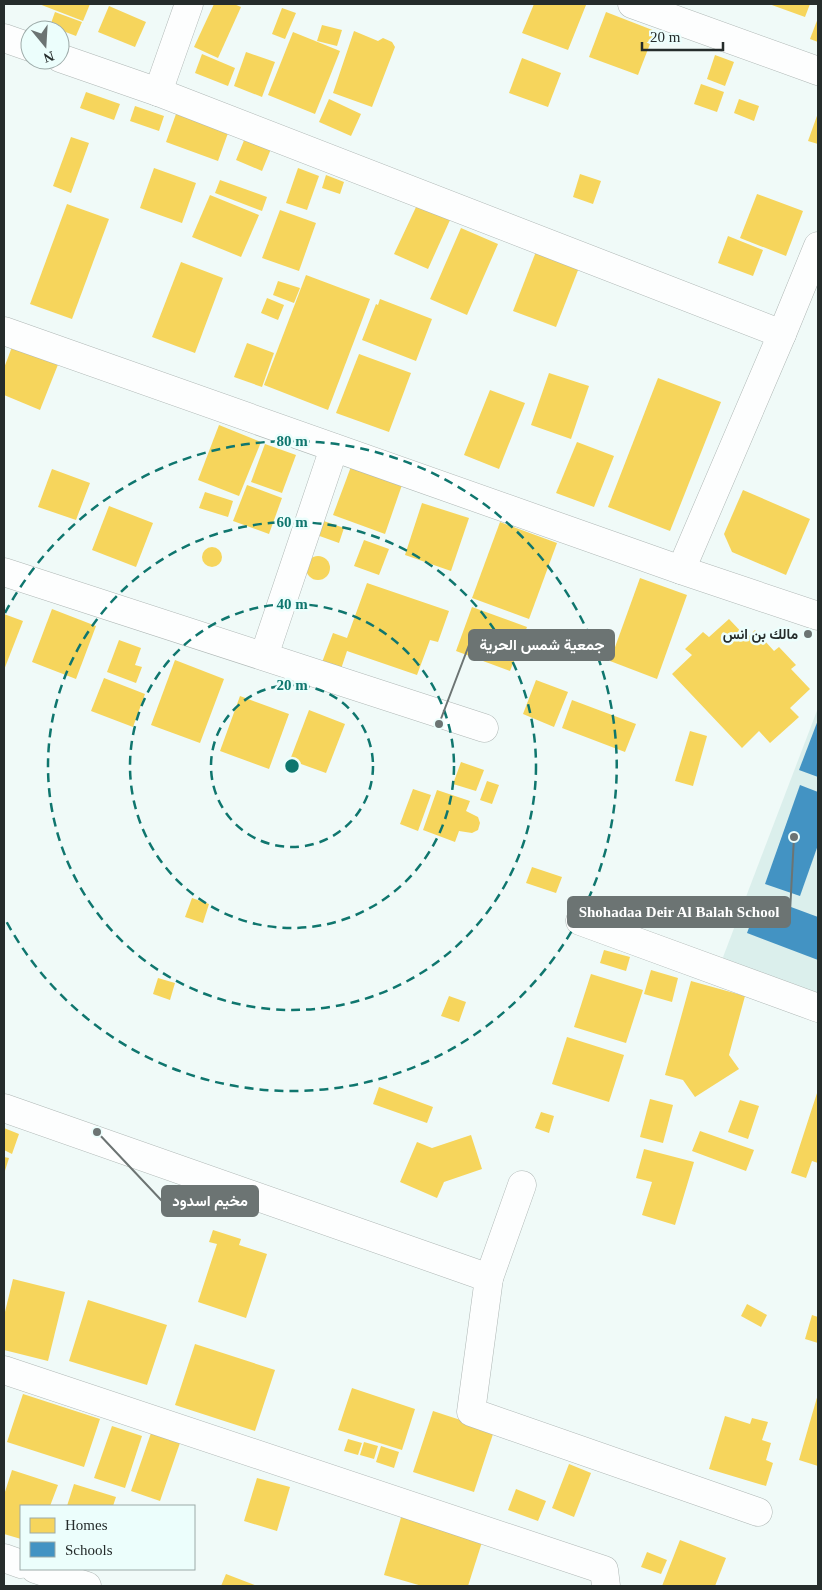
<svg xmlns="http://www.w3.org/2000/svg" width="822" height="1590" font-family="'Times New Roman',Vazirmatn,serif">
  <rect width="100%" height="100%" fill="#f0faf8"/>
  <path fill="#dbefec" d="M818,708V998L720,965Z"/>
  <g fill="#f6d55c">
    <path d="M39,4H90L83,21Z"/>
    <path d="M214,4H234L241,7L218,58L194,47Z"/>
    <path d="M534,4H582L586,5L568,50L522,33Z"/>
    <path d="M769,4H810L805,17Z"/>
    <path d="M109,6L146,22L135,47L98,32Z"/>
    <path d="M282,8L296,13L285,39L272,34Z"/>
    <path d="M55,12L82,22L76,36L50,26Z"/>
    <path d="M606,12L655,31L638,75L589,57Z"/>
    <path d="M818,18V42L810,39Z"/>
    <path d="M322,25L342,30L337,46L317,41Z"/>
    <path d="M354,31L378,41L383,38L392,42L395,47L372,107L333,93Z"/>
    <path d="M293,32L340,51L315,114L268,95Z"/>
    <path d="M246,52L275,62L262,97L234,86Z"/>
    <path d="M202,54L235,68L228,86L195,73Z"/>
    <path d="M715,55L734,62L725,86L707,79Z"/>
    <path d="M522,58L561,73L548,107L509,93Z"/>
    <path d="M701,84L724,92L717,112L694,104Z"/>
    <path d="M86,92L120,104L114,120L80,108Z"/>
    <path d="M329,99L361,114L351,136L319,122Z"/>
    <path d="M739,99L759,106L754,121L734,113Z"/>
    <path d="M135,106L164,116L159,131L130,121Z"/>
    <path d="M818,113V144L808,141Z"/>
    <path d="M176,114L228,133L218,161L166,142Z"/>
    <path d="M71,137L89,143L71,193L53,186Z"/>
    <path d="M245,138L271,149L262,171L236,160Z"/>
    <path d="M154,168L196,183L182,223L140,208Z"/>
    <path d="M298,168L319,176L307,210L286,203Z"/>
    <path d="M580,174L601,181L593,204L573,197Z"/>
    <path d="M326,175L344,182L340,194L322,188Z"/>
    <path d="M220,180L267,197L262,211L215,193Z"/>
    <path d="M757,194L803,211L786,256L740,238Z"/>
    <path d="M210,195L259,215L241,257L192,237Z"/>
    <path d="M67,204L109,219L72,319L30,304Z"/>
    <path d="M417,205L450,220L428,269L394,254Z"/>
    <path d="M280,210L316,223L299,271L262,258Z"/>
    <path d="M461,228L498,244L467,315L430,299Z"/>
    <path d="M728,236L763,250L753,276L718,263Z"/>
    <path d="M537,249L580,265L556,327L513,311Z"/>
    <path d="M181,262L223,278L195,353L152,337Z"/>
    <path d="M306,275L370,299L328,410L264,385Z"/>
    <path d="M278,281L300,288L294,303L273,295Z"/>
    <path d="M267,298L284,305L278,320L261,313Z"/>
    <path d="M380,299L432,319L416,361L362,340L376,304L378,305Z"/>
    <path d="M15,339L61,357L40,410L4,395V368Z"/>
    <path d="M247,343L274,353L262,387L234,377Z"/>
    <path d="M359,354L411,373L389,432L336,413Z"/>
    <path d="M549,373L589,386L571,439L531,425Z"/>
    <path d="M658,378L721,402L670,531L608,507Z"/>
    <path d="M490,390L525,403L499,469L464,455Z"/>
    <path d="M219,425L261,442L239,496L198,480Z"/>
    <path d="M577,442L614,456L594,507L556,493Z"/>
    <path d="M265,444L296,455L282,493L251,482Z"/>
    <path d="M352,464L403,482L385,534L333,515Z"/>
    <path d="M52,469L90,483L76,520L38,507Z"/>
    <path d="M247,485L282,498L269,534L233,521Z"/>
    <path d="M743,490L810,519L786,575L732,552L724,534Z"/>
    <path d="M205,492L233,501L228,517L199,508Z"/>
    <path d="M422,503L469,518L451,571L405,555Z"/>
    <path d="M109,506L153,523L136,567L92,550Z"/>
    <path d="M318,519L344,528L339,543L314,534Z"/>
    <path d="M500,522L557,543L529,619L472,598Z"/>
    <path d="M364,540L389,549L379,575L354,566Z"/>
    <circle cx="212" cy="557" r="10"/>
    <circle cx="318" cy="568" r="12"/>
    <path d="M640,578L687,595L657,679L610,661Z"/>
    <path d="M367,583L449,611L438,642L430,640L417,675L347,651L340,672L321,665L333,633L347,638Z"/>
    <path d="M472,607L527,627L510,671L456,651Z"/>
    <path d="M52,609L96,626L76,679L32,662Z"/>
    <path d="M4,614L23,621L4,670Z"/>
    <path d="M729,619L747,638L755,630L774,651L779,647L796,665L791,669L810,689L790,708L799,717L770,743L759,731L742,748L672,674L692,655L685,649L703,632L709,637Z"/>
    <path d="M119,640L141,648L135,665L142,667L136,683L107,672Z"/>
    <path d="M175,660L224,679L200,743L151,725Z"/>
    <path d="M104,678L145,694L133,727L91,711Z"/>
    <path d="M536,680L568,692L554,727L523,714Z"/>
    <path d="M240,696L289,714L269,769L220,751Z"/>
    <path d="M572,700L636,724L625,752L562,728Z"/>
    <path d="M309,710L345,724L326,773L290,760Z"/>
    <path d="M690,731L707,736L693,786L675,781Z"/>
    <path d="M461,762L484,770L476,791L453,784Z"/>
    <path d="M487,781L499,785L492,804L480,800Z"/>
    <path d="M413,789L431,795L418,831L400,824Z"/>
    <path d="M437,790L470,801L466,811L478,817L480,823L478,830L472,833L459,831L455,842L423,830Z"/>
    <path d="M532,867L562,877L556,893L526,883Z"/>
    <path d="M192,898L209,904L203,923L185,917Z"/>
    <path d="M604,950L630,957L626,971L600,963Z"/>
    <path d="M651,970L678,978L672,1002L644,994Z"/>
    <path d="M591,974L643,990L626,1043L574,1027Z"/>
    <path d="M158,978L175,983L170,1000L153,994Z"/>
    <path d="M691,981L745,996L729,1055L739,1069L695,1097L683,1080L665,1075Z"/>
    <path d="M449,996L466,1002L459,1022L441,1016Z"/>
    <path d="M567,1037L624,1055L609,1102L552,1084Z"/>
    <path d="M379,1087L433,1107L427,1123L373,1104Z"/>
    <path d="M818,1090V1163L812,1161L806,1178L791,1173Z"/>
    <path d="M650,1099L673,1105L663,1143L640,1137Z"/>
    <path d="M740,1100L759,1106L748,1139L728,1132Z"/>
    <path d="M541,1112L554,1116L549,1133L535,1128Z"/>
    <path d="M4,1128L19,1134L12,1154L4,1150Z"/>
    <path d="M700,1131L754,1150L746,1171L692,1151Z"/>
    <path d="M471,1135L482,1169L444,1182L437,1198L400,1182L417,1142L432,1148Z"/>
    <path d="M644,1149L694,1162L675,1225L642,1215L652,1182L636,1178Z"/>
    <path d="M4,1157L9,1158L4,1174Z"/>
    <path d="M213,1230L241,1239L239,1245L267,1254L246,1318L198,1302L217,1244L209,1242Z"/>
    <path d="M13,1279L65,1292L48,1361L4,1350V1316Z"/>
    <path d="M88,1300L167,1325L147,1385L69,1361Z"/>
    <path d="M747,1304L767,1315L761,1327L741,1316Z"/>
    <path d="M812,1315L818,1317V1343L805,1339Z"/>
    <path d="M195,1344L275,1370L255,1431L175,1405Z"/>
    <path d="M352,1388L415,1409L402,1450L338,1430Z"/>
    <path d="M23,1394L100,1419L84,1467L7,1442Z"/>
    <path d="M818,1394V1466L799,1460Z"/>
    <path d="M433,1411L494,1431L474,1492L413,1472Z"/>
    <path d="M725,1416L750,1424L752,1418L768,1422L762,1440L771,1443L766,1460L773,1463L766,1486L709,1469Z"/>
    <path d="M112,1426L142,1436L125,1488L94,1478Z"/>
    <path d="M151,1433L180,1443L160,1501L131,1491Z"/>
    <path d="M348,1439L362,1443L358,1455L344,1451Z"/>
    <path d="M364,1442L378,1446L374,1459L360,1455Z"/>
    <path d="M381,1446L399,1452L394,1468L376,1462Z"/>
    <path d="M569,1464L591,1473L574,1517L552,1508Z"/>
    <path d="M12,1470L58,1485L50,1506H21V1539L4,1534V1495Z"/>
    <path d="M257,1478L290,1487L277,1531L244,1521Z"/>
    <path d="M74,1484L116,1497L113,1506H67Z"/>
    <path d="M516,1489L546,1501L538,1521L508,1510Z"/>
    <path d="M402,1514L483,1539L468,1586H422L384,1575Z"/>
    <path d="M680,1540L726,1558L715,1586H662Z"/>
    <path d="M647,1552L667,1560L661,1574L641,1567Z"/>
    <path d="M226,1574L257,1586H221Z"/>
  </g>
  <g fill="#4393c3">
    <path d="M818,720V777L799,770Z"/>
    <path d="M800,785L818,792V845L800,896L765,884Z"/>
    <path d="M761,896L818,917V960L747,933Z"/>
  </g>
  <g fill="none" stroke-linecap="round" stroke-linejoin="round">
    <defs>
      <g id="minor">
        <path d="M632,4L818,71"/>
        <path d="M4,38L30,47"/>
        <path d="M60,58L158,92L782,334"/>
        <path d="M158,92L189,4"/>
        <path d="M4,331L681,570L818,616"/>
        <path d="M681,570L782,334L818,246"/>
        <path d="M4,572L484,728"/>
        <path d="M264,656L334,448"/>
        <path d="M580,921L818,1008"/>
        <path d="M4,1108L489,1278L471,1412L758,1512"/>
        <path d="M489,1278L522,1185"/>
        <path d="M4,1370L604,1570L606,1586"/>
        <path d="M4,1558L21,1564"/>
        <path d="M35,1569L87,1586"/>
      </g>
    </defs>
    <use href="#minor" stroke="#afb7b5" stroke-width="29"/>
    <use href="#minor" stroke="#fdfefe" stroke-width="28"/>
  </g>
  <g fill="none" stroke="#0f766e" stroke-width="2.5" stroke-dasharray="9 6">
    <circle cx="292" cy="766" r="81"/>
    <circle cx="292" cy="766" r="162"/>
    <circle cx="292" cy="766" r="244"/>
    <path d="M5 613A325 325 0 1 1 5 919"/>
  </g>
  <circle fill="#6c7473" stroke="#ecfefc" stroke-width="2" cx="808" cy="634" r="5"/>
  <g text-anchor="middle" stroke-width="5" stroke-linejoin="round" paint-order="stroke">
    <g font-size="14" font-weight="bold" fill="#252c2b" stroke="#ecfefc" text-anchor="end">
      <text x="798" y="639">مالك بن انس</text>
    </g>
  </g>
  <circle cx="292" cy="766" r="8" fill="#0f766e" stroke="#ecfefc" stroke-width="2.5"/>
  <g font-size="15" text-anchor="middle" font-weight="bold" fill="#0f766e" stroke="#ecfefc" stroke-width="5" stroke-linejoin="round" paint-order="stroke">
    <text x="292" y="446">80 m</text>
    <text x="292" y="527">60 m</text>
    <text x="292" y="609">40 m</text>
    <text x="292" y="690">20 m</text>
  </g>
  <path fill="none" stroke="#6c7473" stroke-width="2" d="M439 724L469 645M794 837L790 912M97 1132L162 1201"/>
  <g fill="#6c7473" stroke="#ecfefc" stroke-width="2">
    <circle cx="439" cy="724" r="5"/>
    <circle cx="794" cy="837" r="5"/>
    <circle cx="97" cy="1132" r="5"/>
  </g>
  <g fill="#6c7473" stroke="#6c7473" stroke-width="2">
    <rect x="469" y="630" width="145" height="30" rx="5"/>
    <rect x="568" y="897" width="222" height="30" rx="5"/>
    <rect x="162" y="1186" width="96" height="30" rx="5"/>
  </g>
  <g font-size="15" text-anchor="middle" font-weight="bold" fill="#fff">
    <text x="542" y="650">جمعية شمس الحرية</text>
    <text x="679" y="917">Shohadaa Deir Al Balah School</text>
    <text x="210" y="1206">مخيم اسدود</text>
  </g>
  <rect width="822" height="1590" fill="none" stroke="#252c2b" stroke-width="10"/>
  <rect x="20" y="1505" width="175" height="65" fill="#ecfefc" stroke="#9caaa8"/>
  <rect x="30" y="1518" width="25" height="15" fill="#f6d55c" stroke="#9caaa8"/>
  <text x="65" y="1530" font-size="15" fill="#252c2b">Homes</text>
  <rect x="30" y="1542" width="25" height="15" fill="#4393c3" stroke="#9caaa8"/>
  <text x="65" y="1555" font-size="15" fill="#252c2b">Schools</text>
  <g transform="translate(45 45) rotate(162)"><circle r="24" fill="#ecfefc" stroke="#9caaa8"/>
  <path d="M0-4L9 19L0 12L-9 19Z" fill="#6c7473"/>
  <text y="-8" font-size="14" font-weight="bold" text-anchor="middle" fill="#252c2b">N</text>
  </g>
  <path d="M642 42v8h81v-8" fill="none" stroke="#252c2b" stroke-width="2.5"/>
  <text x="650" y="42" font-size="15" fill="#252c2b" stroke="#ecfefc" stroke-width="4" paint-order="stroke">20 m</text>
</svg>
